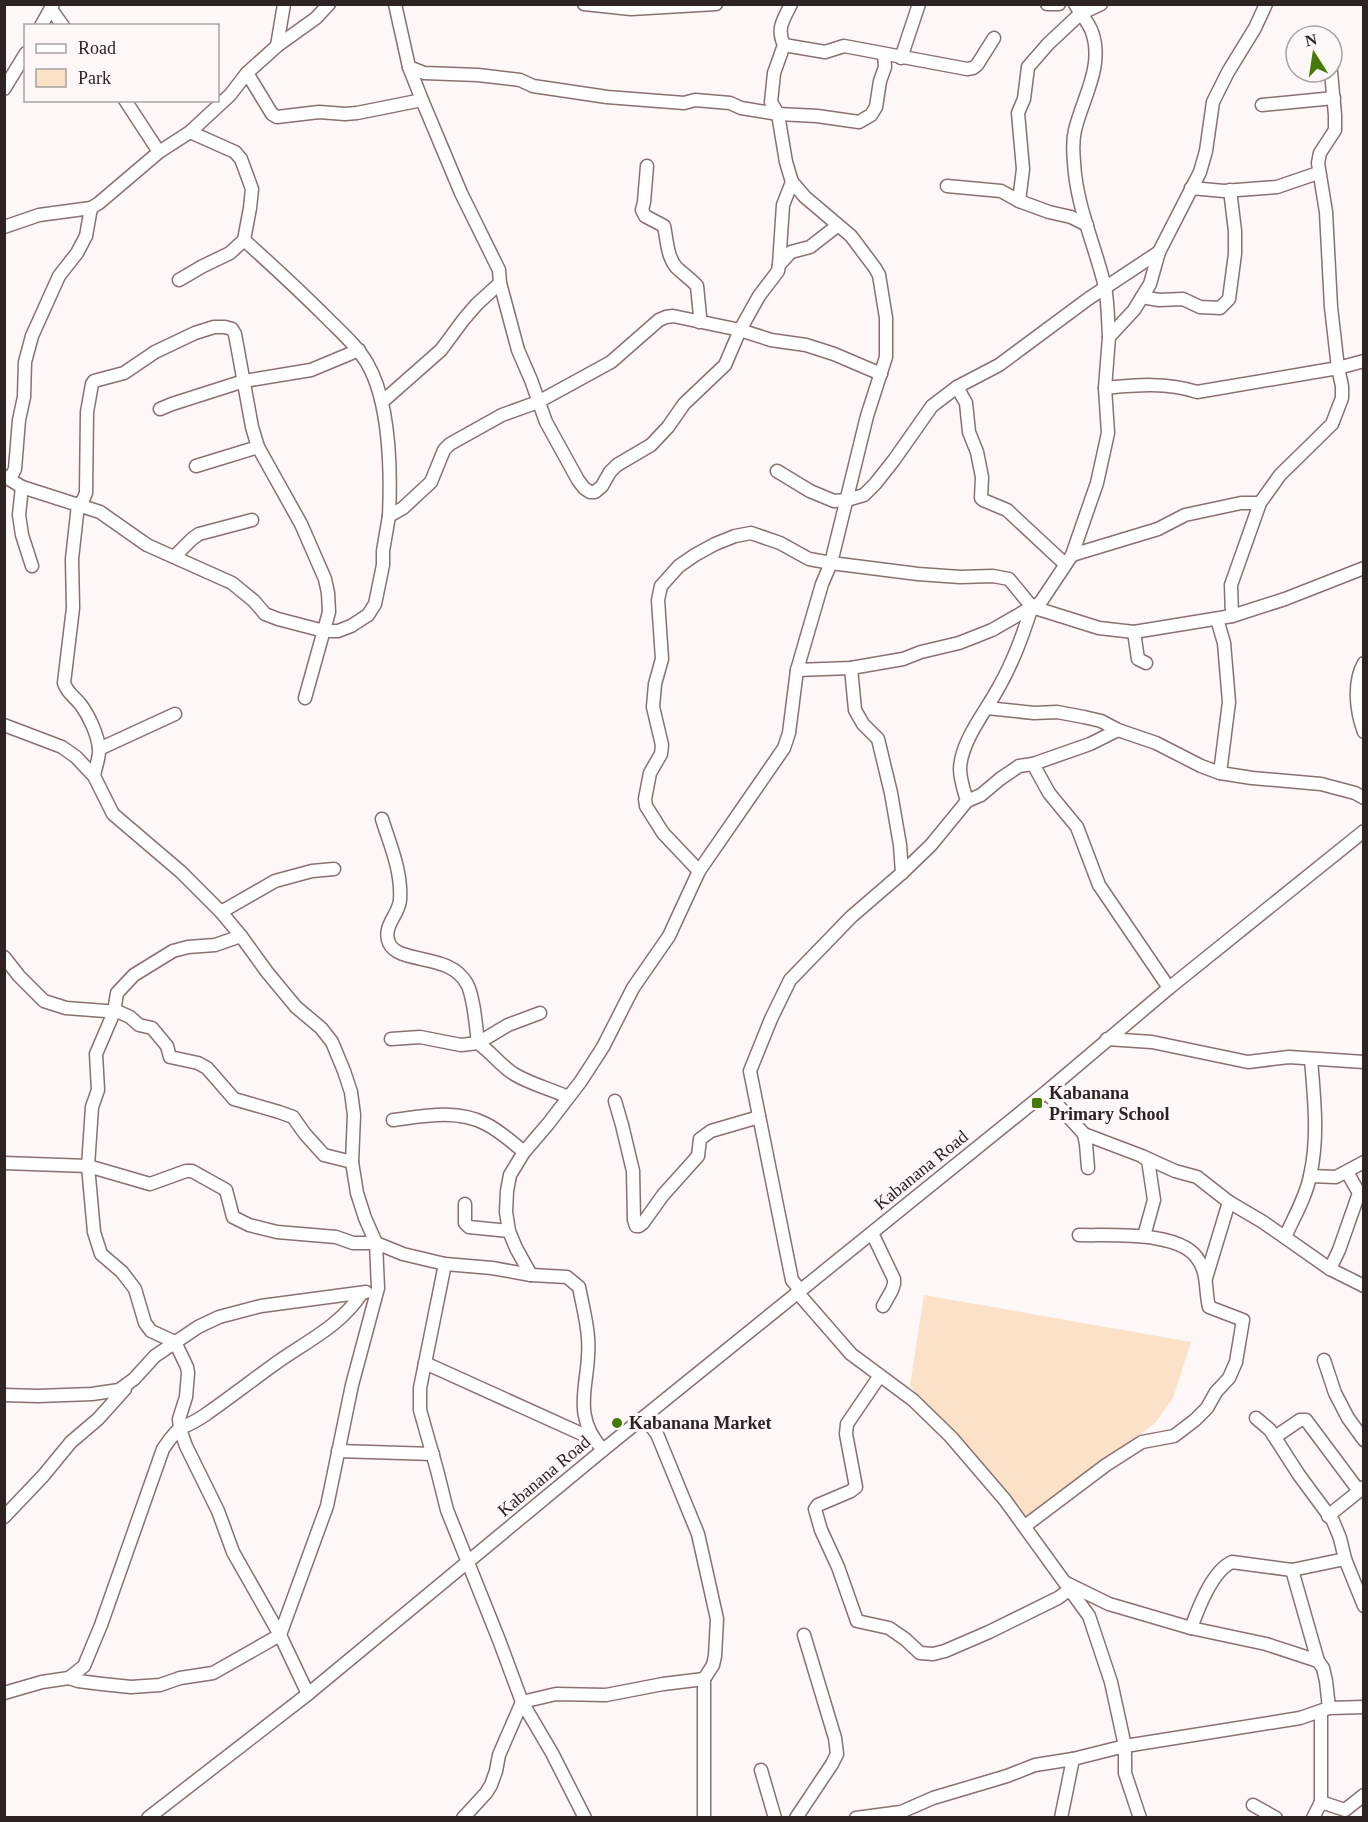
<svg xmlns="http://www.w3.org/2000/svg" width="1368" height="1822" font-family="Georgia,serif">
  <rect width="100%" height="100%" fill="#fdf7f7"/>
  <path fill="#fae1c8" d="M924,1295L1191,1342L1173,1398L1156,1422L1029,1523L910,1386Z"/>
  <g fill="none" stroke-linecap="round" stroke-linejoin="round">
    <defs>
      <g id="minor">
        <path d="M395,4L409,67L422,100L461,193L499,270L500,283L518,350L531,380L546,422L578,480L584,488L590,492H595L602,486L610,472L617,465L651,445L668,427L684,404L725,365L740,330L759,296L778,271L779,265L791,252L810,247L837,226"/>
        <path d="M584,4L631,9L716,4"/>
        <path d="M1047,4H1059"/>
        <path d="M1075,4C1080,13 1089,23 1092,32C1104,66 1083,97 1075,130C1073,139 1073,152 1074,162C1076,205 1095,245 1105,287C1108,303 1108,321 1109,337"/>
        <path d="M51,9L63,26"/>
        <path d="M41,26L53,4"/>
        <path d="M784,45L825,52L844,46L967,69L973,68L977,65L994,38"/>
        <path d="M277,46L284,4"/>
        <path d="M901,58L919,4"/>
        <path d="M409,67L424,73L478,75L520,80L533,86L607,97L684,103L695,100L730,103L741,108L778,114L817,116L859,122L871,115L876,107L880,81L885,67L884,54"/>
        <path d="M247,73L272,114L277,117L319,112L345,114L357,113L422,100"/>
        <path d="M4,89L26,53"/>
        <path d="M125,100L159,152"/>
        <path d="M1262,105L1334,98"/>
        <path d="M647,166L644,202L642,210L645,216L664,226C667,240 667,256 676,267C683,274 691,279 697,286L700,316L699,322"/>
        <path d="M947,186L1001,191L1019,201"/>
        <path d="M1191,188L1224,191L1277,187L1318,173"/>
        <path d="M1087,225L1071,217L1049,212L1019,201L1023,169L1018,113L1024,99L1028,67L1048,44L1080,14L1101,4"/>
        <path d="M4,227L39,215L91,208L99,203L159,152L190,132L230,95L247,73L277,46L316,18L329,4"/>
        <path d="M244,240C273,266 301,292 328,319C342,333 357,346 367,363C390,402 391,472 389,516"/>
        <path d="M779,265L783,205L792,182"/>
        <path d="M179,280L203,266L230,253L244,240L250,208L252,189L241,159L235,152L190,132"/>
        <path d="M1142,297L1159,300L1183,299L1200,307L1220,308L1229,299L1235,254V231L1230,190"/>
        <path d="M957,387L966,403L969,432L977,452L982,477L981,498L983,500L1007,510L1065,564"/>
        <path d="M1105,388C1136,385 1167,382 1197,392L1338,368L1364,361"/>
        <path d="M382,402L441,350L464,319L477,304L500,283"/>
        <path d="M160,409L172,404L244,381L311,370L359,350"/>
        <path d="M196,466L258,447"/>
        <path d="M777,471L810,491L834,501L847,500L864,495L875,484L894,460L932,406L957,387L999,365L1088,299L1159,252"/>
        <path d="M4,476L22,487L100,512L147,545L232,583L254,601L265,614L278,619L324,631H338L351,626L368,615L375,604L383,565V551L389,516L403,508L431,482L444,450L450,444L502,415L538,402L611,362L659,320L666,317L673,316L740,330L771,340L806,345L834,354L881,374"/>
        <path d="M10,479L15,469L19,420L24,397L25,362L32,336L59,276L77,253L86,236L91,208"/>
        <path d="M22,487L19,515L22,535L32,566"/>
        <path d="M1072,555L1158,529L1185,515L1241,503H1260"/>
        <path d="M174,557L192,539L199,534L252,520"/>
        <path d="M1232,616L1231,585L1260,503L1280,475L1332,424L1342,398V386L1338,368L1331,307L1326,212L1318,163L1320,153L1335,130V115L1331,72"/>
        <path d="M1217,619L1224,643L1229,702L1220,773"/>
        <path d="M1134,632L1138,659L1146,663"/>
        <path d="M1364,663C1353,682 1356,711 1364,732"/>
        <path d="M851,668L855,710L863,724L878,739L891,793L900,845L902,873"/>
        <path d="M797,670L851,668L903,659L921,652L959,643L992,630L1032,607L1099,628L1134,632L1232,616L1285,599L1364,568"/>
        <path d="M987,708L1034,713L1057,712L1084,717L1101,721L1118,730L1156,743L1201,766L1220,773L1252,778L1321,784L1355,793L1364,798"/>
        <path d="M4,725L62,747L76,757L94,776L113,814L181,872L221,912L241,936L267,972L296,1007L321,1028L332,1042L344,1071L351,1092L354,1115L352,1162L357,1193L365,1218L376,1243L378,1288L352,1385L327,1506L280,1635L308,1694"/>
        <path d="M99,749L175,714"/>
        <path d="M1033,764L1049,793L1077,827L1099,885L1169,988"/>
        <path d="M94,776C95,768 100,757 99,749C98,735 89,716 81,705C75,697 67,693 64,683L73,608L72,559L78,505L83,500L86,493L87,412L92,384L94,381L124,373L155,352L195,333L214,327H225L232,329L235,334L252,427L258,447L301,524L325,579L328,593L329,612L305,698"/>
        <path d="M967,801L981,795L1000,779L1019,766L1033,764L1090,744L1118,730"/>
        <path d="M382,819C390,845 402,871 400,900C399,915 382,926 389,943C399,965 450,952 467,984C474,997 476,1027 478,1043C491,1052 501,1066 514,1074C530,1084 551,1089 568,1097"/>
        <path d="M699,871L663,833L646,806L645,799L650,773L661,754L662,745L653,707L655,684L662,659L658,600L661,586L679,566L695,555L715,544L735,536L751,533L780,543L809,559L831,563L918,574L960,577L993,576L1009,579L1032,607"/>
        <path d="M221,912L275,881L312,871L334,869"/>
        <path d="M4,957L19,976L44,1001L66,1008L119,1012L130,1017L139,1025L152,1028L167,1046L170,1057L198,1063L207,1068L234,1099L279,1112L293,1117L305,1134L324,1155L352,1162"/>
        <path d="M391,1039L420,1037L461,1045L478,1043L508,1025L540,1013"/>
        <path d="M1107,1039L1152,1042L1248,1062L1289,1057L1364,1062"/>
        <path d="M1046,1092L1084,1134L1142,1156L1175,1171L1197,1177L1229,1202L1263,1222L1330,1269L1364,1286"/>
        <path d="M615,1101L622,1125L633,1171L634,1220L636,1226H639L643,1223L663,1195L698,1156L700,1139L711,1131L759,1117"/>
        <path d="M393,1120C424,1116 457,1109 486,1124C500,1131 512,1142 524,1152"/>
        <path d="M1084,1134L1086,1144L1088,1168"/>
        <path d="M1143,1157L1148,1160L1154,1200L1144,1236"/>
        <path d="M4,1163L88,1166L150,1184L186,1171H192L226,1190L233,1217L249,1225L277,1232L336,1237L353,1243H376L403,1254L445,1264L492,1268L531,1275L567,1277L579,1287C582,1303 587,1321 588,1338C592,1380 568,1412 603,1450"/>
        <path d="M1310,1176L1336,1177L1364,1162"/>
        <path d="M465,1204V1223L469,1227L509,1231"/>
        <path d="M872,1233L894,1279V1284L892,1290L883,1306"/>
        <path d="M1285,1237C1294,1217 1306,1197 1310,1176C1319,1137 1314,1098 1311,1059"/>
        <path d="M445,1264L420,1388V1410L437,1470L447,1510L499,1640L522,1702L552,1753L585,1818"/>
        <path d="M1330,1269L1339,1250L1359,1193L1347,1172"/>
        <path d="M531,1275L516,1248L509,1231L506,1212L507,1191L510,1175L524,1152L548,1124L581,1081L603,1047L633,988L669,936L699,871L784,748L789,733L797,670L822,584L831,563L867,416L886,357V318L879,275L875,268L851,236L805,197L792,182L786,162L778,114L771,102L774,73L784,45C776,28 784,19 791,4"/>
        <path d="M1206,1278L1229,1202"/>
        <path d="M800,1290L792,1280L750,1071L771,1019L790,980L851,917L902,873L931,845L967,801C964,791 960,779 960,769C961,740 987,710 1000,685C1014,660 1023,634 1032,607L1040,603L1072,555L1097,483L1108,433L1105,388L1109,337L1134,310L1150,284L1159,252L1200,172L1206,151L1213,102L1228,72L1255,28L1266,4"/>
        <path d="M797,1292L851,1354L913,1400L951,1437L1005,1500L1089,1616L1111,1682L1125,1746V1773L1140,1818"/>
        <path d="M1324,1360L1335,1393L1348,1418L1364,1440"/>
        <path d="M425,1363L593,1439"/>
        <path d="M879,1377L847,1424L846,1434L856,1487L851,1491L818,1505L815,1509L821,1530L838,1567L857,1621L889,1628L905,1639L920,1653L933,1654L945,1651L989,1632L1058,1598L1069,1590"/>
        <path d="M4,1395L38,1396L92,1394L119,1390L134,1379L155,1356L198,1327L219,1317L261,1306L366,1292"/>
        <path d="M644,1417L657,1434L698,1534L717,1619L715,1656L713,1665L704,1679V1818"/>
        <path d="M1275,1437L1300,1420H1306L1359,1491"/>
        <path d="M338,1451L433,1454"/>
        <path d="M1328,1516L1364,1487"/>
        <path d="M4,1517L43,1476L71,1442L98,1419L125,1389"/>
        <path d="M1025,1526L1106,1465L1142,1442L1174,1436L1195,1420L1207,1408L1216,1392L1229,1378L1236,1362L1243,1320L1209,1307C1205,1291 1208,1275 1199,1261C1183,1230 1110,1236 1079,1235"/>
        <path d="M1345,1559L1364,1606"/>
        <path d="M1292,1570L1318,1661"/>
        <path d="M1066,1583L1109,1604L1191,1628C1198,1609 1212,1571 1232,1562L1292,1570L1345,1559L1340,1538L1333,1521L1299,1475L1270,1430L1256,1418"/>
        <path d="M1191,1628L1266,1644L1318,1661L1323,1668L1326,1681L1329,1708"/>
        <path d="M69,1678L84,1666L101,1625L163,1449C168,1442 174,1432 181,1428C190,1424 198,1420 205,1415C228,1399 250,1382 272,1366C303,1343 340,1327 361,1294"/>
        <path d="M4,1693L42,1682L69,1678L78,1681L102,1684L131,1687L160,1685L180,1678L213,1673L280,1635L233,1552L218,1511L186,1446L180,1429L179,1419L186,1397L188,1373L187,1367L175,1342L151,1331L145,1323L135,1289L122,1272L101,1254L94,1232L88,1166L92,1107L98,1090L96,1054L114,1012L117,993L134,975L173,951L188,947L215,945L241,936"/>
        <path d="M761,1770L775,1818"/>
        <path d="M1321,1802L1345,1810L1364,1795"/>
        <path d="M1253,1805L1276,1818"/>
        <path d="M148,1818L308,1694L603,1450L1046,1092L1169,988L1364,831"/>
        <path d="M463,1818L486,1793L491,1785L496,1771L499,1755L522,1702L556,1694L606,1695L663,1684L704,1679"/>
        <path d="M796,1818L832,1764L837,1754L835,1738L804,1635"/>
        <path d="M856,1818L901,1812L933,1798L1007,1776L1035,1765L1073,1759L1125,1746L1300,1718L1329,1708L1364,1707"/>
        <path d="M1061,1818L1073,1759"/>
        <path d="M1313,1818L1321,1802V1711"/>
      </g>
    </defs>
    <use href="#minor" stroke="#88716f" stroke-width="15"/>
    <use href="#minor" stroke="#fff" stroke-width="12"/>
  </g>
  <g fill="#467a08" stroke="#fdf7f7" stroke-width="2">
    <rect x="1031" y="1097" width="12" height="12" rx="3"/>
    <circle cx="617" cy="1423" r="6"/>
  </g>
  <g text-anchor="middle" stroke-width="6" stroke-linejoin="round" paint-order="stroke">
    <g font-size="18" font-weight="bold" fill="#2c2322" stroke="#fdf7f7" text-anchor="start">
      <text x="1049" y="1099">Kabanana<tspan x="1049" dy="21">Primary School</tspan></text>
      <text x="629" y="1429">Kabanana Market</text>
    </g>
    <g font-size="18" fill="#2c2322" stroke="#fdf7f7">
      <text transform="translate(921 1170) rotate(-39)" y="6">Kabanana Road</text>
      <text transform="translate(544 1476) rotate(-40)" y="6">Kabanana Road</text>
    </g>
  </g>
  <rect width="1368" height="1822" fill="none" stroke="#2c2322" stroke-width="12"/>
  <rect x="24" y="24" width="195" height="78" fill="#fdf7f7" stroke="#a9a2a2" stroke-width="1.5"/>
  <rect x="36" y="44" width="30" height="9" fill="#ffffff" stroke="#a9a2a2" stroke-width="1.5"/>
  <text x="78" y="54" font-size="18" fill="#2c2322">Road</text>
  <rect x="36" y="69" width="30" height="18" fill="#fae1c8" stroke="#a9a2a2" stroke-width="1.5"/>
  <text x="78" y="84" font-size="18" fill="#2c2322">Park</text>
  <g transform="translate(1314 54) rotate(348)"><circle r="28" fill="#fdf7f7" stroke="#a9a2a2" stroke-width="1.5"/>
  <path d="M0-4.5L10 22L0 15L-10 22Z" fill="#467a08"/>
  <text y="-9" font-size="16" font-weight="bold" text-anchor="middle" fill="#2c2322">N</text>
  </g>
</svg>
